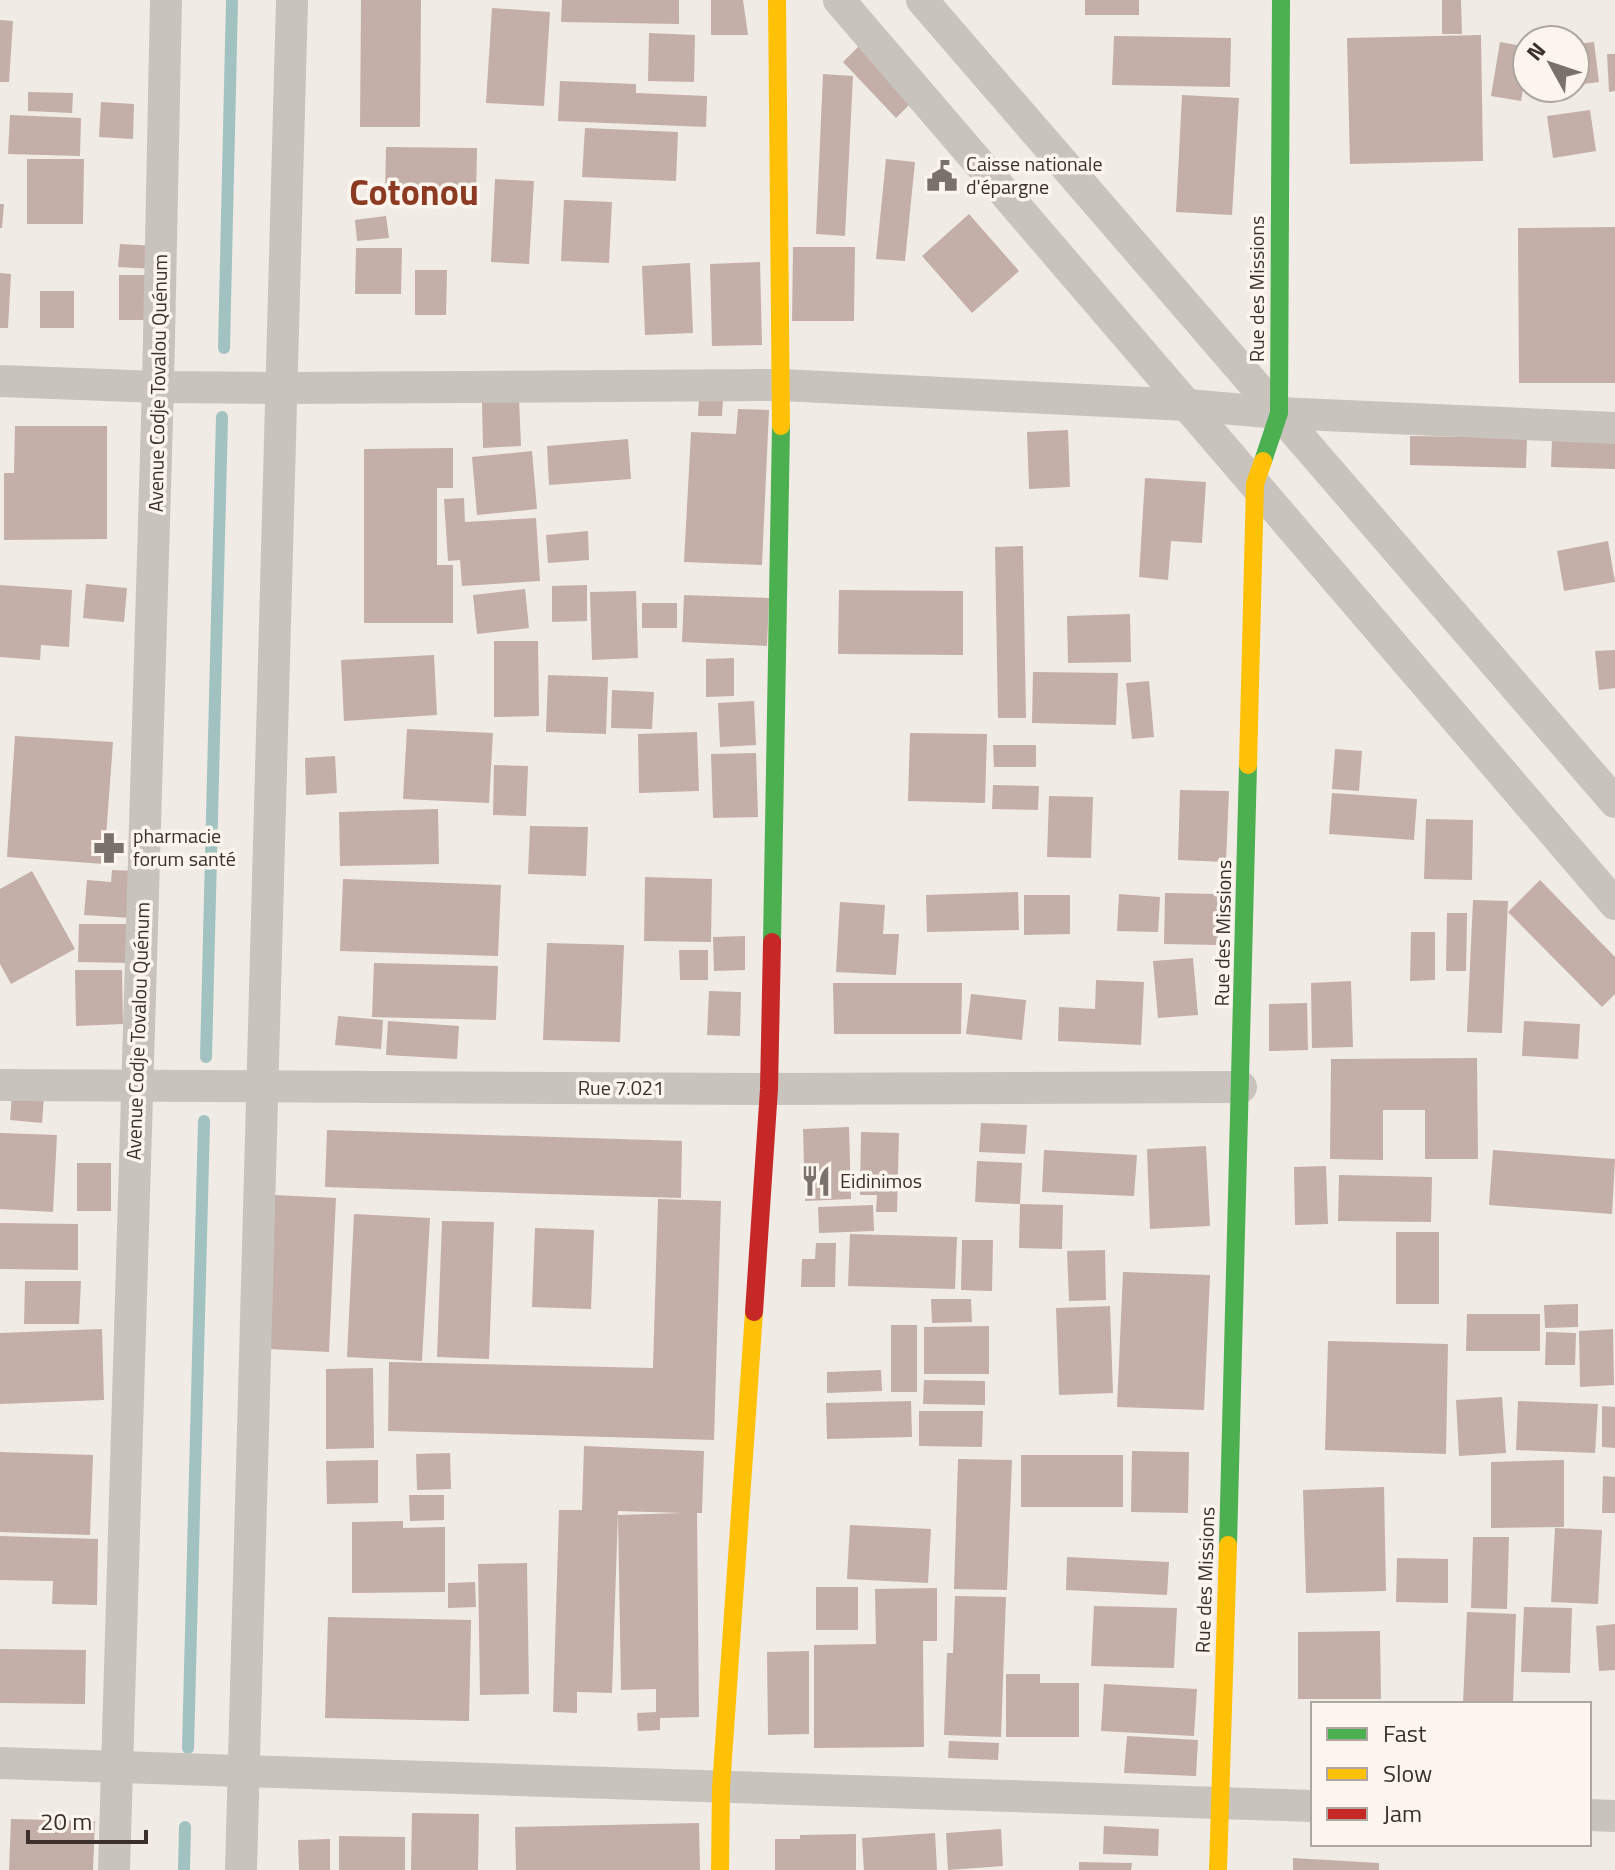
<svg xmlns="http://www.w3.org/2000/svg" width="1615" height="1870" font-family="'Titillium Web',sans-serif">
  <rect width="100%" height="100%" fill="#f0ebe5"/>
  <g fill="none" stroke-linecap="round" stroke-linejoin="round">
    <g stroke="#a1c2c1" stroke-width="12">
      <path d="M224,348L232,0"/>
      <path d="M206,1057L222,417"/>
      <path d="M188,1748L204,1121"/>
      <path d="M184,1870L185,1827"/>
    </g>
  </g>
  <g fill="#c3afa7">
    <path d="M361,0H421L420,127H360Z"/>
    <path d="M562,0H679V24L561,22Z"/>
    <path d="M711,0H743L748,35H711Z"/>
    <rect x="1085" y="0" width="54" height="15"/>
    <path d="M1442,0H1461L1462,34H1442Z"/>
    <path d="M492,8L550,12L544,106L486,103Z"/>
    <path d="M0,20L13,21L9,82H0Z"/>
    <path d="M649,33L695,35L694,82L648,81Z"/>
    <path d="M1481,35L1483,161L1350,164L1347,38Z"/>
    <path d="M1114,36L1231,38L1230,87L1112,85Z"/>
    <path d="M1500,42L1527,47V66L1521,101L1491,96Z"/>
    <path d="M1594,42L1599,82L1575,85V44Z"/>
    <path d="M862,43L915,99L896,118L843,62Z"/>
    <path d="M1607,54H1615V91L1609,92Z"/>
    <path d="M823,74L853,76L845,236L816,234Z"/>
    <path d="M560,81L636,84V93L707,96L706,127L558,121Z"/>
    <path d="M28,92L73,93L72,113L28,111Z"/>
    <path d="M1182,95L1239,98L1232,215L1176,212Z"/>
    <path d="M101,102L134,104L133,139L99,137Z"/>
    <path d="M1590,110L1596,151L1553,158L1547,116Z"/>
    <path d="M10,115L81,118L80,156L8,154Z"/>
    <path d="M585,128L678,132L676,181L582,177Z"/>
    <path d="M386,147L477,148L476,198H385Z"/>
    <path d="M27,159H84L83,224H27Z"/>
    <path d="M886,159L915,162L905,261L876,259Z"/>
    <path d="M495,179L534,181L529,264L491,262Z"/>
    <path d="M564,200L612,202L609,263L561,261Z"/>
    <path d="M0,204H4L2,228H0Z"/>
    <path d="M969,214L1019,271L972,313L922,256Z"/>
    <path d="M386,216L389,238L357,241L355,220Z"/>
    <path d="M1615,227V383H1519L1518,228Z"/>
    <path d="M120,244L157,246L156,269L118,267Z"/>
    <path d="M793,247H855L854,321H792Z"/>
    <path d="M356,248H402L401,294H355Z"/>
    <path d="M760,262L762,345L712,346L710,264Z"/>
    <path d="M690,263L693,333L645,335L642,266Z"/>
    <path d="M415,270H447L446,315H415Z"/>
    <path d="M0,273L11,274L8,328H0Z"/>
    <path d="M119,275H153L152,320H119Z"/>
    <rect x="40" y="291" width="34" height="37"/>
    <path d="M519,399L521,446L483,448L482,401Z"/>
    <path d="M699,399L723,400L722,416H698Z"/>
    <path d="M738,409L769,410L762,565L684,562L691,432L736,434Z"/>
    <path d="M15,426H107V539L4,540V473H14Z"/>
    <path d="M1068,430L1070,487L1029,489L1027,432Z"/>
    <path d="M1410,436L1527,438L1526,468L1410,465Z"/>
    <path d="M1552,438L1615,440V469L1551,467Z"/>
    <path d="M628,439L631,479L549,485L547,446Z"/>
    <path d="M453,448V488H437V565H453V623H364V449Z"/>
    <path d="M532,451L537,509L477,515L472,457Z"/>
    <path d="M1145,478L1206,482L1202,543L1171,541L1168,580L1139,577Z"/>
    <path d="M464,498L465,522L536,518L540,581L462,586L460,560L448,561L444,499Z"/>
    <path d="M588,531L589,560L548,563L546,535Z"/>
    <path d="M1608,541L1615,582L1564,591L1557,551Z"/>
    <path d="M1023,546L1026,718H998L995,547Z"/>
    <path d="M86,584L127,588L124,622L83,618Z"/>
    <path d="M0,585L72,590L69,647L41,645L40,660L0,657Z"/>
    <path d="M587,585V621L552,622V586Z"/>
    <path d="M525,589L529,628L477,634L473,595Z"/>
    <path d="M839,590L963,591V655L838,654Z"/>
    <path d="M636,591L638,658L592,660L590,592Z"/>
    <path d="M684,595L769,598L767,646L682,642Z"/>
    <rect x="642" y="603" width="35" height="25"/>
    <path d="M1130,614L1131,662L1068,663L1067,616Z"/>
    <path d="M494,641H538L539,716L494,717Z"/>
    <path d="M1615,650V688L1599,690L1595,651Z"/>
    <path d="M434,655L437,715L344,721L341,660Z"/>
    <path d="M734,658V696L706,697V659Z"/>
    <path d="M1033,672L1118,673L1116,725L1032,723Z"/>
    <path d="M548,675L608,677L606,734L546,732Z"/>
    <path d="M1149,681L1154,737L1132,739L1126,683Z"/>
    <path d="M612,690L654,692L652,729L611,728Z"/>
    <path d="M754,701L756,745L720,747L718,703Z"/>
    <path d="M407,729L493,733L489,803L403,799Z"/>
    <path d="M697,732L699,791L639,793L638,734Z"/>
    <path d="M910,733L987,734L985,803L908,801Z"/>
    <path d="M15,736L113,742L104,864L7,857Z"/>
    <path d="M993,745H1036V767H994Z"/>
    <path d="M1335,749L1362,751L1359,791L1332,789Z"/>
    <path d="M756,753L758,817L713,818L711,754Z"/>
    <path d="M335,756L337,793L306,795L305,758Z"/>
    <path d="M494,765L528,766L526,816L493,815Z"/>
    <path d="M993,785L1039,786L1038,810L992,809Z"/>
    <path d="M1180,790L1229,791L1226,862L1178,860Z"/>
    <path d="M1332,793L1417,799L1414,840L1329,834Z"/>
    <path d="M1049,796L1093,797L1091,858L1047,857Z"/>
    <path d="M438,809L439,864L340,866L339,812Z"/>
    <path d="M1426,819L1473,820L1472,880L1424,879Z"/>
    <path d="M530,826L588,827L586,876L528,874Z"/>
    <path d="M112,870L136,871L132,918L84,915L87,880L111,882Z"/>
    <path d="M32,871L75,949L11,984L0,964V889Z"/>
    <path d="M645,877L712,879L711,942L644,941Z"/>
    <path d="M343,879L501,885L498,956L340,951Z"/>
    <path d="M1540,880L1615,957V994L1602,1007L1508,912Z"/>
    <path d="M1018,892L1019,930L927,932L926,895Z"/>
    <path d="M1165,893L1219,894L1218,945L1164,944Z"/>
    <path d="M1119,894L1160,897L1158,932L1117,931Z"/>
    <path d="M1024,895H1070V934L1024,935Z"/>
    <path d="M1473,900L1508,901L1502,1033L1467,1032Z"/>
    <path d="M840,902L885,905L883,934H899L896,975L836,972Z"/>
    <path d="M1447,913H1467L1466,971H1446Z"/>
    <path d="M79,924H133L132,963L78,962Z"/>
    <path d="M1411,932H1435V980L1410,981Z"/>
    <path d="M745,936V970L714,971L713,937Z"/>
    <path d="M547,943L624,945L620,1042L543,1040Z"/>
    <path d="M679,950H708V980H680Z"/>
    <path d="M1193,958L1198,1015L1158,1018L1153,961Z"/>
    <path d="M374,963L498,966L496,1020L372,1017Z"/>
    <path d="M75,970H122L123,1024L76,1026Z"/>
    <path d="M1096,980L1144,982L1141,1045L1058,1041L1059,1007L1095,1009Z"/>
    <path d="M1351,981L1353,1047L1312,1048L1311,983Z"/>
    <path d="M833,983H962L961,1034H834Z"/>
    <path d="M709,991L741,992L740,1036L707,1035Z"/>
    <path d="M971,994L1026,1000L1022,1040L966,1034Z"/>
    <path d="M1307,1003L1308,1050L1269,1051V1004Z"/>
    <path d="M338,1016L383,1020L381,1049L335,1045Z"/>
    <path d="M388,1021L459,1026L457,1059L386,1055Z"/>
    <path d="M1524,1021L1580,1024L1578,1059L1522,1056Z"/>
    <path d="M1477,1058L1478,1159H1425V1110H1383V1160L1330,1159L1331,1059Z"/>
    <path d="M12,1095L44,1097L42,1123L10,1120Z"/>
    <path d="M981,1123L1027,1125L1025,1154L979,1152Z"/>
    <path d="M849,1127L851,1199L805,1201L803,1129Z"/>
    <path d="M327,1130L682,1141L681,1198L325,1187Z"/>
    <path d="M861,1132L899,1133L897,1212H876L877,1195H860Z"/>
    <path d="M0,1133L57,1135L53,1212L0,1209Z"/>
    <path d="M1206,1146L1210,1226L1150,1229L1147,1149Z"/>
    <path d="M1044,1150L1137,1155L1134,1196L1042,1192Z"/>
    <path d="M1493,1150L1615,1159L1612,1214L1489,1205Z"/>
    <path d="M977,1161L1022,1163L1020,1204L975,1202Z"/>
    <rect x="77" y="1163" width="34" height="48"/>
    <path d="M1326,1166L1328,1224L1295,1225L1294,1167Z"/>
    <path d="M1339,1175L1432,1177L1431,1222L1338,1221Z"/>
    <path d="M275,1195L336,1198L329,1352L268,1349Z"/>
    <path d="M658,1199L721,1201L714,1440L388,1431L389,1362L653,1368Z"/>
    <path d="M1020,1204L1063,1205L1062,1249L1019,1248Z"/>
    <path d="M873,1205L874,1231L819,1233L818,1207Z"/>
    <path d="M354,1214L430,1218L422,1361L347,1357Z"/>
    <path d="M442,1221L494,1222L489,1359L437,1357Z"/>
    <path d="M0,1223L78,1224V1270L0,1269Z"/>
    <path d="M535,1228L594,1230L591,1309L532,1307Z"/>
    <rect x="1396" y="1232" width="43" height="72"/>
    <path d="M850,1234L957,1237L955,1289L848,1286Z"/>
    <path d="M962,1240H993L992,1291L961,1290Z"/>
    <path d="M816,1243H836L835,1287H801L802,1259H815Z"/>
    <path d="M1105,1250L1106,1300L1069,1301L1067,1251Z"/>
    <path d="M1123,1272L1210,1275L1204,1410L1117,1407Z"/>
    <path d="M25,1281H81L79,1324H24Z"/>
    <path d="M931,1299H971L972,1322L932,1323Z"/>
    <path d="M1578,1304V1327L1545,1328L1544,1305Z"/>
    <path d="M1110,1306L1113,1393L1059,1395L1056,1308Z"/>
    <path d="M1467,1314H1540V1351H1466Z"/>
    <rect x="891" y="1325" width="26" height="67"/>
    <path d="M989,1326V1374H924V1327Z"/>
    <path d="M102,1329L104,1400L0,1404V1333Z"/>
    <path d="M1613,1329L1614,1385L1580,1387L1579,1331Z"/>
    <path d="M1546,1332L1576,1333L1575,1365H1545Z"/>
    <path d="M1328,1341L1448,1344L1446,1454L1325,1450Z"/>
    <path d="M373,1368L374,1448L326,1449V1369Z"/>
    <path d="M881,1370L882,1391L827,1393V1372Z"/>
    <path d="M924,1380L985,1381V1405L923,1404Z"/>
    <path d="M1502,1397L1506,1453L1459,1456L1456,1400Z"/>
    <path d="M911,1401L912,1437L827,1439L826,1403Z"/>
    <path d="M1518,1401L1598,1404L1595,1453L1516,1450Z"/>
    <path d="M1602,1406L1615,1407V1448L1602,1447Z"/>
    <path d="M919,1411H983L982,1447L919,1446Z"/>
    <path d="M584,1446L704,1451L702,1513H697L699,1717L660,1718V1730L638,1731L637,1713L656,1712V1689L621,1690L618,1515L683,1513L618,1511L612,1693L577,1692V1713L553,1712L559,1510H582Z"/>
    <path d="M1132,1451L1189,1452L1188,1513L1131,1512Z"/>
    <path d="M0,1452L93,1455L90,1535L0,1532Z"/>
    <path d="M450,1453L451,1489L417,1490L416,1454Z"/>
    <rect x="1021" y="1455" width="102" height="52"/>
    <path d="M958,1459L1012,1460L1007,1590L954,1589Z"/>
    <path d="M378,1460V1503L327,1504L326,1461Z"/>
    <path d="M1564,1460V1527L1491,1528V1462Z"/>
    <path d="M1603,1476L1615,1477V1513H1602Z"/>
    <path d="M1384,1487L1386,1591L1306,1593L1303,1490Z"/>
    <path d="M409,1495H444V1520L410,1521Z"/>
    <path d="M403,1521V1528L445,1527V1592L352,1593V1522Z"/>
    <path d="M850,1525L931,1529L928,1583L847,1579Z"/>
    <path d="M1555,1528L1602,1530L1598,1604L1551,1602Z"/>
    <path d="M0,1536L98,1539L97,1605L52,1604L53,1581L0,1580Z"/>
    <path d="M1473,1537H1509L1507,1609L1471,1608Z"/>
    <path d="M1067,1557L1169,1562L1167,1595L1066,1590Z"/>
    <path d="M1397,1558L1448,1559V1603L1396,1602Z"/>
    <path d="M527,1563L529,1694L480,1695L478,1564Z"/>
    <path d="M475,1582L476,1607L448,1608V1583Z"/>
    <rect x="816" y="1587" width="42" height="43"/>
    <path d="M937,1588V1641H923L924,1747L814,1748V1645L876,1644L875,1589Z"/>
    <path d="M955,1596L1006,1597L1001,1737L944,1735L947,1653H953Z"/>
    <path d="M1094,1606L1177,1608L1174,1668L1091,1666Z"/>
    <path d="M1524,1607L1572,1608L1570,1673L1521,1672Z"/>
    <path d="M1467,1612L1516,1614L1513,1704H1463Z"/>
    <path d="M328,1617L471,1620L469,1721L325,1718Z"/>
    <path d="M1615,1624V1670L1599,1671L1596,1626Z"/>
    <path d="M1380,1631L1381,1699H1298V1632Z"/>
    <path d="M0,1649L86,1650L85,1704L0,1703Z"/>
    <path d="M809,1651V1734L768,1735L767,1652Z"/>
    <path d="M1006,1674H1040V1683H1079V1737H1006Z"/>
    <path d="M1104,1684L1197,1689L1194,1736L1101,1731Z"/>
    <path d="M1127,1736L1198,1740L1196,1776L1124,1773Z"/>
    <path d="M949,1741L999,1743L998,1760L948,1758Z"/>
    <path d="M412,1813L479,1814L478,1870H411Z"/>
    <path d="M11,1819L95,1821L93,1870H9Z"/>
    <path d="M699,1823L700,1870H516L515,1827Z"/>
    <path d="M1104,1826L1159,1829L1158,1856L1103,1854Z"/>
    <path d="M1001,1829L1003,1866L948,1870L946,1833Z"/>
    <path d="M935,1833L937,1870H864L862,1838Z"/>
    <path d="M856,1834V1870H775V1839H800V1835Z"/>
    <path d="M339,1836L405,1837V1870H339Z"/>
    <path d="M330,1839V1870H299L298,1840Z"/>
    <path d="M1293,1858L1379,1863V1870H1293Z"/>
    <path d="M1079,1862L1132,1863L1131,1870H1079Z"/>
  </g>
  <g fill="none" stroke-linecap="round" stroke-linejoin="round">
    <g stroke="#c9c3be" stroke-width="32">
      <path d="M839,0L1615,904"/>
      <path d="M922,0L1615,802"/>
      <path d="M0,381L158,387L281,388L782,385L1187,405L1279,413L1615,428"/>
      <path d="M0,1085L769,1089L1241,1087"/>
      <path d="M0,1763L1313,1806"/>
      <path d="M1589,1815L1615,1816"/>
      <path d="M114,1870L158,387L166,0"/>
      <path d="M241,1870L292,0"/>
    </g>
    <g stroke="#4caf50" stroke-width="18">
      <path d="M1263,461L1279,413L1281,0"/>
      <path d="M772,942L781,426"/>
      <path d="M1228,1545L1248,765"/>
    </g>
    <g stroke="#ffc107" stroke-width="18">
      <path d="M777,0L781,426"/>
      <path d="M1248,765L1255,484L1263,461"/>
      <path d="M720,1870L721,1787L754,1312"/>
      <path d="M1218,1870L1228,1545"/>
    </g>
    <path stroke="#c62828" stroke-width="18" d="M754,1312L769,1089L772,942"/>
  </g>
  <defs>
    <symbol id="civic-bare" viewBox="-9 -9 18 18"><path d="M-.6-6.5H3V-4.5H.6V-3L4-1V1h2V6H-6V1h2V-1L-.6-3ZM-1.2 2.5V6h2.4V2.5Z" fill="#7a716c" stroke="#fbf5ee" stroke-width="2.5" paint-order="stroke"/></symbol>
    <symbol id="pharmacy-bare" viewBox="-9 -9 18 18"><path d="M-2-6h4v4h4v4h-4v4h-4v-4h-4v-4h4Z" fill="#7a716c" stroke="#fbf5ee" stroke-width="2.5" paint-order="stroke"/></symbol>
    <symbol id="restaurant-bare" viewBox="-9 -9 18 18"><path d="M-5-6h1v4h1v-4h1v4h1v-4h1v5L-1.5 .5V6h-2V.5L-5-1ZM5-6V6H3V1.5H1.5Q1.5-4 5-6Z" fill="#7a716c" stroke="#fbf5ee" stroke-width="2.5" paint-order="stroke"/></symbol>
  </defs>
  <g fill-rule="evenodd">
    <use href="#civic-bare" x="920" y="154" width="44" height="44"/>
    <use href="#pharmacy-bare" x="87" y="826" width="44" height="44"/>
    <use href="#restaurant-bare" x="794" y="1159" width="44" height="44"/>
  </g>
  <g text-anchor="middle" stroke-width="7" stroke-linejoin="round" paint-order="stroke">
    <g font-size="20" fill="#3b302b" stroke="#fbf5ee" text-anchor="start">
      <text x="966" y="171">Caisse nationale<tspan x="966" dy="23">d'épargne</tspan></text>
      <text x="133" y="843">pharmacie<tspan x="133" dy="23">forum santé</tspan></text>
      <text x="840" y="1188">Eidinimos</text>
    </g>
    <g font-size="20" fill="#3b302b" stroke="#fbf5ee">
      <text transform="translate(1257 289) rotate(-90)" y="7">Rue des Missions</text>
      <text transform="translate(158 383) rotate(-89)" y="7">Avenue Codje Tovalou Quénum</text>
      <text transform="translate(1223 933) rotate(-89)" y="7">Rue des Missions</text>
      <text transform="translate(138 1031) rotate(-88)" y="7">Avenue Codje Tovalou Quénum</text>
      <text x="621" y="1095">Rue 7.021</text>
      <text transform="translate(1205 1580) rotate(-88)" y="7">Rue des Missions</text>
    </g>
    <g font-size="36" font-weight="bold" fill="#8c3b22" stroke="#fbf5ee">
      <text x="414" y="205">Cotonou</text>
    </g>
  </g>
  <rect x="1311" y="1702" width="280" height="144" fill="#fbf5ee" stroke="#aea6a0" stroke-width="2"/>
  <rect x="1327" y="1728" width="40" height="12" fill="#4caf50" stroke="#aea6a0" stroke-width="2"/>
  <text x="1383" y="1742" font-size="24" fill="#3b302b">Fast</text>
  <rect x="1327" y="1768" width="40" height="12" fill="#ffc107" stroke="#aea6a0" stroke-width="2"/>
  <text x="1383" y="1782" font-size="24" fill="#3b302b">Slow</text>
  <rect x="1327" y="1808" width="40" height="12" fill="#c62828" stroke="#aea6a0" stroke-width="2"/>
  <text x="1383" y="1822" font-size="24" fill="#3b302b">Jam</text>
  <g transform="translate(1551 64) rotate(310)"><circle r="38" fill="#fbf5ee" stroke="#aea6a0" stroke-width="2"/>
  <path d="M0-6L14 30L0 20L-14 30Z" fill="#7a716c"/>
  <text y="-12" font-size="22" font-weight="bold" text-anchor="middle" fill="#3b302b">N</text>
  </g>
  <path d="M28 1830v12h118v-12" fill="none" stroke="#3b302b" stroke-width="4"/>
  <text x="40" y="1830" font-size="24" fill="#3b302b" stroke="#fbf5ee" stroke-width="6" paint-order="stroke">20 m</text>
</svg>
